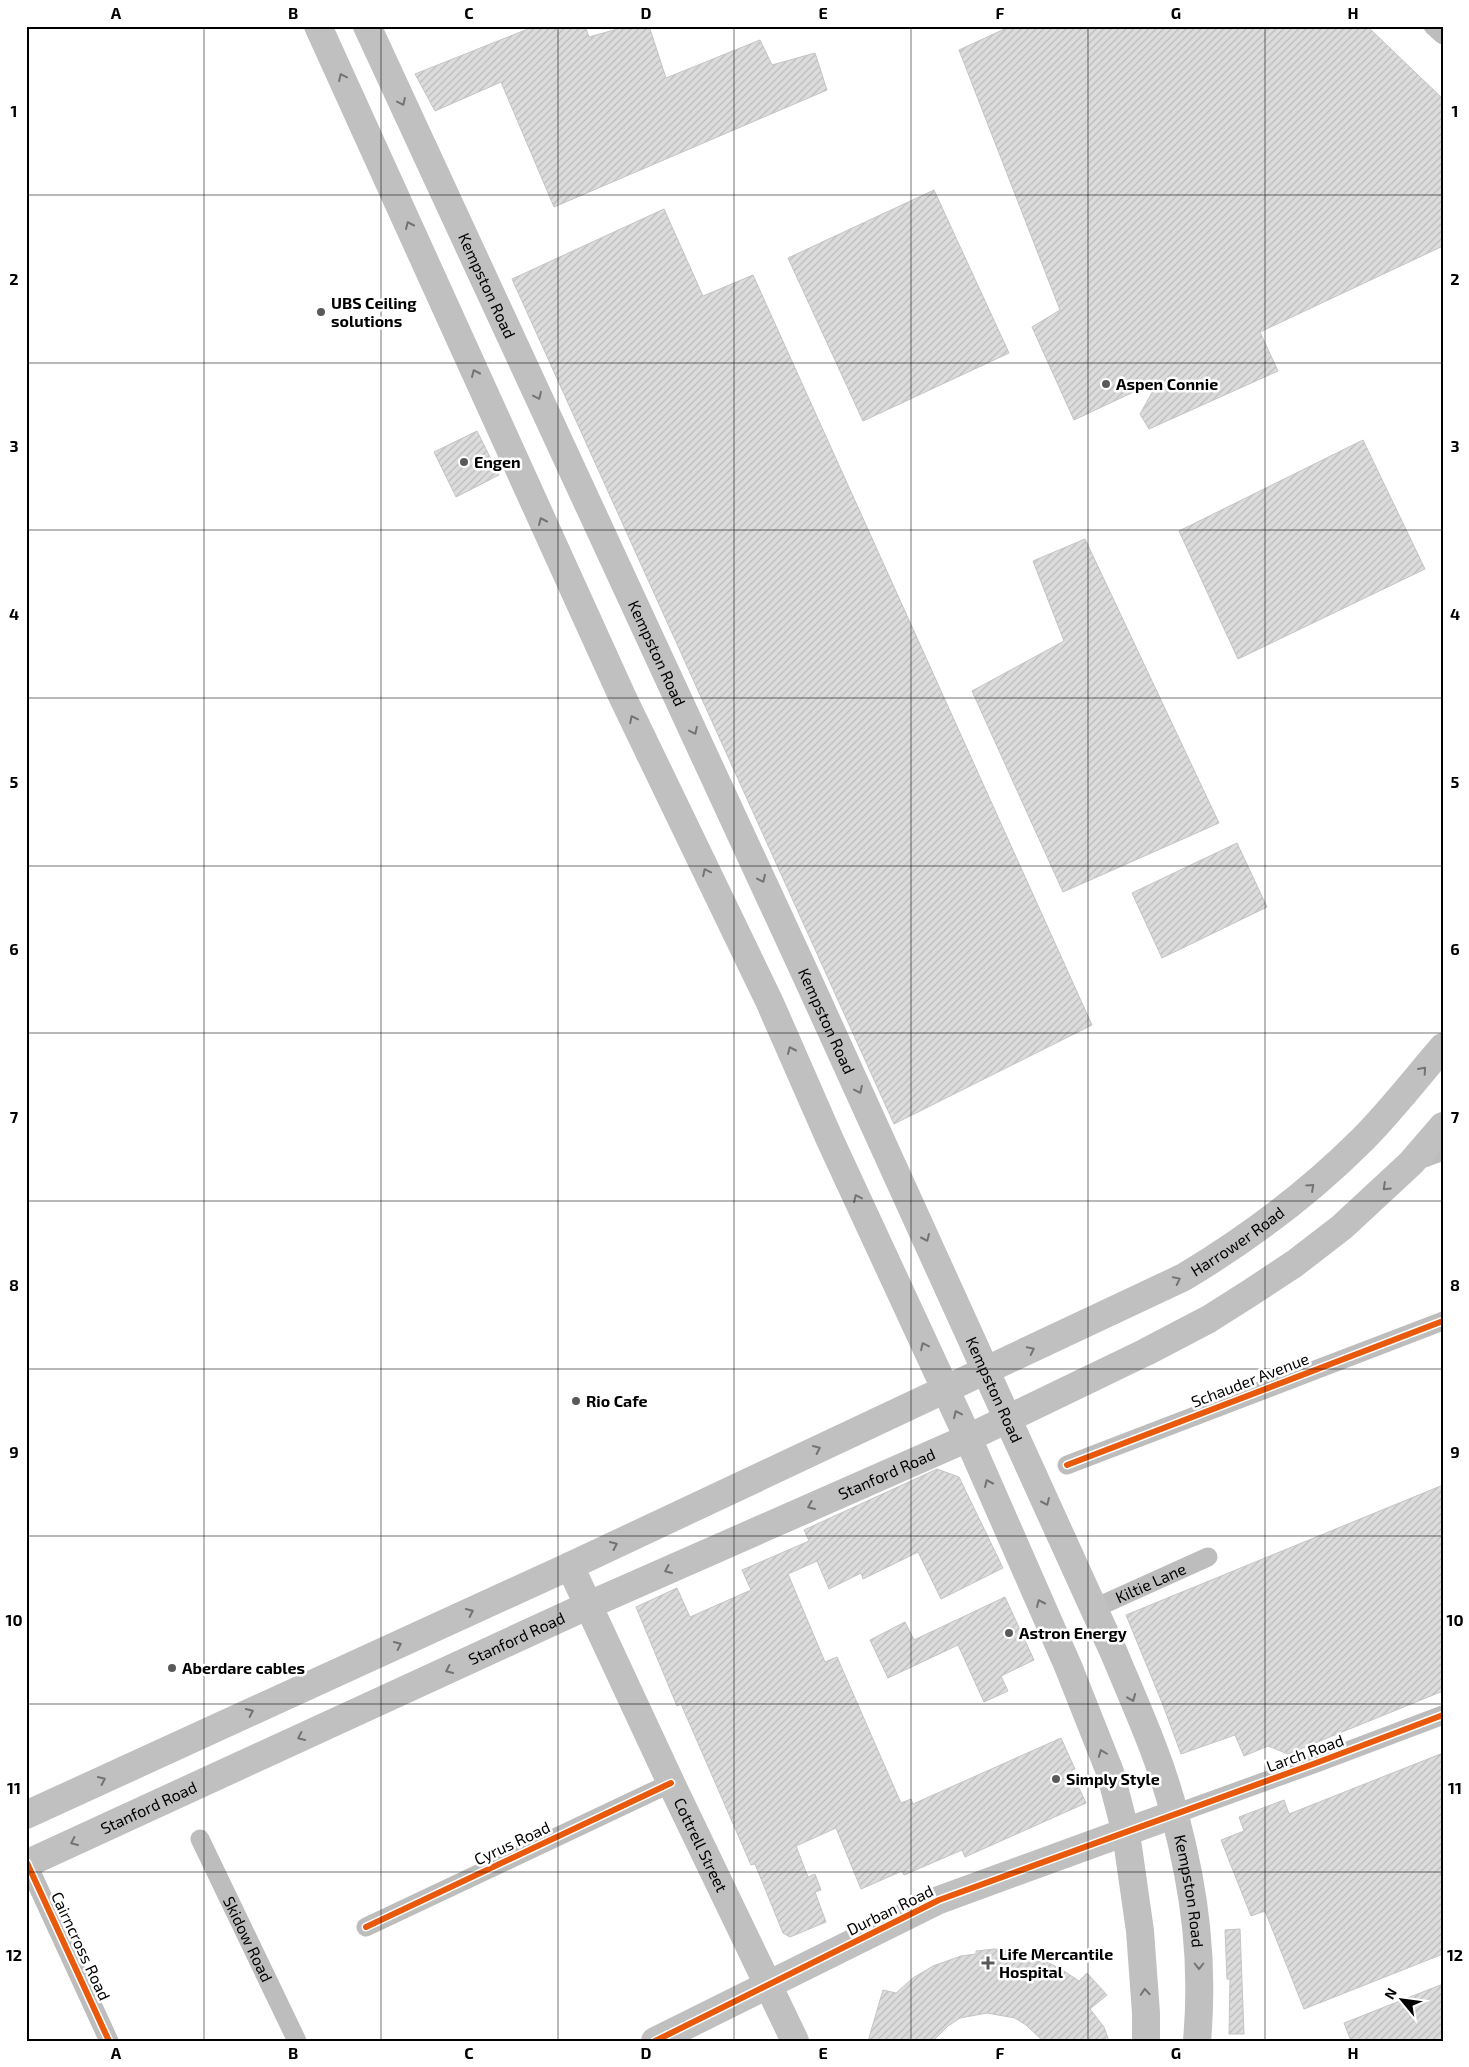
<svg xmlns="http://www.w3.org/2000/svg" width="1469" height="2067" font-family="'Exo 2',sans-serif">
  <defs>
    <pattern id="building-hatch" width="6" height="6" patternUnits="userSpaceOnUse" patternTransform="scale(1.25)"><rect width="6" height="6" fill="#dcdcdc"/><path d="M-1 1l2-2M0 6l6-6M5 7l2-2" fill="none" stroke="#bbb"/></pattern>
  </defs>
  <rect width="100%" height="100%" fill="#fff"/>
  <g fill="url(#building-hatch)" stroke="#c4c4c4">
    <path d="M527,26H585L589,37L628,26H649L666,78L760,40L772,65L815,53L827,90L554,207L501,82L435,111L415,74L528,29Z"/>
    <path d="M1011,26H1367L1443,99V246L1260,332L1278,371L1149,429L1140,414L1159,380L1074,420L1032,327L1060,310L959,50Z"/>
    <path d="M934,190L1009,353L863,421L788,258Z"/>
    <path d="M664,209L703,296L753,275L1092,1025L894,1124L512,279Z"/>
    <path d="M477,431L499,475L456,497L434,452Z"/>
    <path d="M1363,440L1425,569L1238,659L1179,531Z"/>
    <path d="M1085,539L1219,823L1063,892L972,691L1064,641L1033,561Z"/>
    <path d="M1237,843L1267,907L1162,958L1132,893Z"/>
    <path d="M937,1469L959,1477L1003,1568L941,1599L918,1552L863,1579L861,1573L829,1589L817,1561L788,1574L825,1662L837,1657L901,1803L911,1799L913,1804L1061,1738L1075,1769L1071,1771L1086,1803L965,1857L962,1850L904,1875L902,1871L861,1889L836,1828L796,1846L808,1877L815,1874L821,1890L815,1892L826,1922L790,1937L783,1933L755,1864L751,1865L681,1704L677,1706L636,1607L677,1588L690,1617L751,1590L742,1570L809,1541L804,1530Z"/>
    <path d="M1443,1485V1691L1288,1754L1268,1746L1244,1756L1235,1735L1181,1754L1163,1705L1126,1615Z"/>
    <path d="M1005,1597L1034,1660L1001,1676L1008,1691L984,1702L958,1645L888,1678L870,1640L905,1622L914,1640Z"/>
    <path d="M1443,1753V1954L1304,2009L1265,1911L1251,1916L1221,1840L1244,1831L1239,1817L1284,1800L1289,1814Z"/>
    <path d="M1240,1929L1244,2034H1229L1230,1979H1227L1225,1930Z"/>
    <path d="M994,1949L1015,1951L1039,1958L1061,1969L1079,1981L1087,1973L1107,1995L1090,2009L1104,2027L1109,2041H1043L1026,2025L1015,2018L987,2013L960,2018L948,2026L933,2041H868L883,1990L896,1993L913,1978L933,1966L961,1956L976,1954V1951Z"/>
    <path d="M1443,1984V2041H1351L1344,2023Z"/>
  </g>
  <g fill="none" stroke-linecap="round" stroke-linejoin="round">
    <g stroke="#bdbdbd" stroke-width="19">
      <path d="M1433,26L1443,35"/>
      <path d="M1413,1162L1443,1151"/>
      <path d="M1067,1465L1443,1321"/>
      <path id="s1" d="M1095,1608L1208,1557"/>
      <path d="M1175,1814L1316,1763L1443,1715"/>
      <path id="s2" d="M200,1839L297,2041"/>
      <path d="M27,1863L109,2041"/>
      <path d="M366,1927L671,1783"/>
    </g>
    <g stroke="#c0c0c0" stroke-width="28">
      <path d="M318,26L622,696L770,1003L830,1140L968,1438L1068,1666L1110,1772L1126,1833L1140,1931L1146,2013V2041"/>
      <path id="s3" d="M367,26L810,984L1114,1653C1136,1706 1161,1760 1175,1816C1195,1892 1204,1962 1197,2041"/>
      <path id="s4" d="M570,1566L671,1783L795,2041"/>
      <path id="s5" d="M26,1815L570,1566L1184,1277C1249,1238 1309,1193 1362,1140C1391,1111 1416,1078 1443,1047"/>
      <path id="s6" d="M26,1864L589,1605L968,1438L1146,1352L1209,1319L1250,1293L1294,1264L1342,1227L1411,1163L1443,1126"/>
      <path d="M655,2041L939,1900L1175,1814"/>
    </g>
    <defs>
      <g id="cycleway">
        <path d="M1067,1465L1443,1321"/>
        <path d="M27,1863L109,2041"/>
        <path d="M366,1927L671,1783"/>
        <path d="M655,2041L939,1900L1316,1763L1443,1715"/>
      </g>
    </defs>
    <use href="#cycleway" stroke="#fff" stroke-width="9"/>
    <use href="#cycleway" stroke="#e8590c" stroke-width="6"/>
  </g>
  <defs><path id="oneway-chevron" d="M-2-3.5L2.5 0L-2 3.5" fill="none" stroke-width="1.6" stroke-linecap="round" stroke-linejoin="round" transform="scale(1.25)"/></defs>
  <g stroke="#737373">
    <use href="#oneway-chevron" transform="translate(342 77) rotate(-115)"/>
    <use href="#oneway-chevron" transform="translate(402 102) rotate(65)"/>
    <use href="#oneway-chevron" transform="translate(409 225) rotate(-114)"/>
    <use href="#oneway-chevron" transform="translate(475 373) rotate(-114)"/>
    <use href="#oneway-chevron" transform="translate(538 396) rotate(65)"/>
    <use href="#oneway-chevron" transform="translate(542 521) rotate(-114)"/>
    <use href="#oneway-chevron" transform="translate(633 719) rotate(-116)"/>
    <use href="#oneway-chevron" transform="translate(694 731) rotate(65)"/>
    <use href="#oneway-chevron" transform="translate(706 872) rotate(-116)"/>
    <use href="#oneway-chevron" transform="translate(762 879) rotate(65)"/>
    <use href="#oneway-chevron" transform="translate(791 1050) rotate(-114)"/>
    <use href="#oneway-chevron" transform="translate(1423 1070) rotate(-49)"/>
    <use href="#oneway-chevron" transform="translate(859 1090) rotate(65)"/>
    <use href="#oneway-chevron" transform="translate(1311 1187) rotate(-42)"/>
    <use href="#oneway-chevron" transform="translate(1386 1187) rotate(137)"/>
    <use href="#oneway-chevron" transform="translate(857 1198) rotate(-115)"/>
    <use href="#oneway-chevron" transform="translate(926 1238) rotate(66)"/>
    <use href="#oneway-chevron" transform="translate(1177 1280) rotate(-26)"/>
    <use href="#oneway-chevron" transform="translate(924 1346) rotate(-115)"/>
    <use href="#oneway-chevron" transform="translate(1031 1350) rotate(-26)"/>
    <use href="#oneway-chevron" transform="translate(957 1414) rotate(-115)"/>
    <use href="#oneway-chevron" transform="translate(817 1449) rotate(-25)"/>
    <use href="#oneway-chevron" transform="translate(988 1483) rotate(-114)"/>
    <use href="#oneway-chevron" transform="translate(1046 1502) rotate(66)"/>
    <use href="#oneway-chevron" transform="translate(811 1506) rotate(157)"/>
    <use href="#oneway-chevron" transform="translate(614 1545) rotate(-25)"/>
    <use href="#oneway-chevron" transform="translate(668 1570) rotate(156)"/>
    <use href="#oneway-chevron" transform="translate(1040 1603) rotate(-114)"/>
    <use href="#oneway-chevron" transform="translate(470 1612) rotate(-25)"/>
    <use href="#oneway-chevron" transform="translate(398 1645) rotate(-25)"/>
    <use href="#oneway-chevron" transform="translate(449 1670) rotate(155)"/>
    <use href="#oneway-chevron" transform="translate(1132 1698) rotate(68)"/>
    <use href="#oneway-chevron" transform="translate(250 1712) rotate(-25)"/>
    <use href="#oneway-chevron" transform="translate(301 1737) rotate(155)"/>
    <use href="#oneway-chevron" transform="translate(1102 1753) rotate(-111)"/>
    <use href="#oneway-chevron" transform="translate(102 1780) rotate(-25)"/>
    <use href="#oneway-chevron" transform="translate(74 1842) rotate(155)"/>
    <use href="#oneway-chevron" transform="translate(1199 1966) rotate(90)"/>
    <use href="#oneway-chevron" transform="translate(1145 1992) rotate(-94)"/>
  </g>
  <path fill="none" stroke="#000" stroke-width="1" stroke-opacity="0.55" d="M204,26V2041M381,26V2041M558,26V2041M734,26V2041M911,26V2041M1088,26V2041M1265,26V2041M26,195H1443M26,363H1443M26,530H1443M26,698H1443M26,866H1443M26,1033H1443M26,1201H1443M26,1369H1443M26,1536H1443M26,1704H1443M26,1872H1443"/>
  <g fill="#595959" stroke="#fff" stroke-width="2">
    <circle cx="321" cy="312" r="5"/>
    <circle cx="1106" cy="384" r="5"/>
    <circle cx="464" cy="462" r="5"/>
    <circle cx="576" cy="1401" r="5"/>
    <circle cx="1009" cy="1633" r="5"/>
    <circle cx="172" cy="1668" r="5"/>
    <circle cx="1056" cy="1779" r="5"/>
    <path d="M985.5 1955.5h5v5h5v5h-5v5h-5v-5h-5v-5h5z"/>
  </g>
  <g text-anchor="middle" stroke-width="5" stroke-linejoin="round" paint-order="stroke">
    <g font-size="16" fill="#000" stroke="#fff">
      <text dy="6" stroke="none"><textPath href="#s3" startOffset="286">Kempston Road</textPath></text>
      <text dy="6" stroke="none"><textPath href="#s3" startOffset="691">Kempston Road</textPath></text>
      <text dy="6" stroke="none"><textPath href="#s3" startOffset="1096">Kempston Road</textPath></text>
      <text dy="6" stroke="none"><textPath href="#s5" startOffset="1341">Harrower Road</textPath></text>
      <text transform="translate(1250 1380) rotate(-21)" y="6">Schauder Avenue</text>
      <text dy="6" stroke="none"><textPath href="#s3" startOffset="1501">Kempston Road</textPath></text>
      <text dy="6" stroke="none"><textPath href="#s6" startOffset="945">Stanford Road</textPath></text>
      <text dy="6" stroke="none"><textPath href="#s1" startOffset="61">Kiltie Lane</textPath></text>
      <text dy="6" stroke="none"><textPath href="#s6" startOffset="540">Stanford Road</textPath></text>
      <text transform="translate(1305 1753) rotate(-20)" y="6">Larch Road</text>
      <text dy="6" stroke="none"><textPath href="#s6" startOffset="135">Stanford Road</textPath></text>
      <text transform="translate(512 1843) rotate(-25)" y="6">Cyrus Road</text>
      <text dy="6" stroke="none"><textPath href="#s4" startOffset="308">Cottrell Street</textPath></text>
      <text dy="6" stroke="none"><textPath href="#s3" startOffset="2041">Kempston Road</textPath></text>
      <text transform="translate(890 1910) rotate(-26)" y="6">Durban Road</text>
      <text dy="6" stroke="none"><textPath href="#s2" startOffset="111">Skidow Road</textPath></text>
      <text transform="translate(81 1946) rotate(65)" y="6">Cairncross Road</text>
    </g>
    <g font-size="16" font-weight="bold" fill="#000" stroke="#fff" text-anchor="start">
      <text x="331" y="309">UBS Ceiling<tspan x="331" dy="18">solutions</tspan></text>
      <text x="1116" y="390">Aspen Connie</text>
      <text x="474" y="468">Engen</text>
      <text x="586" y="1407">Rio Cafe</text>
      <text x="1019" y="1639">Astron Energy</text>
      <text x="182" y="1674">Aberdare cables</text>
      <text x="1066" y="1785">Simply Style</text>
      <text x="999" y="1960">Life Mercantile<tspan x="999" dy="18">Hospital</tspan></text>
    </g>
  </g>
  <rect width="1469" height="2067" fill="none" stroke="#ffffff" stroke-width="55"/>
  <g transform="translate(1402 2000) rotate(299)" stroke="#ffffff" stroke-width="4" paint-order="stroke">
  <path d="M0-4L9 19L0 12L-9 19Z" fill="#000000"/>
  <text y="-8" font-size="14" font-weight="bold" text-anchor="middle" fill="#000000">N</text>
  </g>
  <rect x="28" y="28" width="1414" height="2012" fill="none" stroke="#000" stroke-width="2"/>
  <g font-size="16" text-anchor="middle" font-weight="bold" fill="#000">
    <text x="116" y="19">A</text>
    <text x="293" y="19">B</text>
    <text x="469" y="19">C</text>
    <text x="646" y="19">D</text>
    <text x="823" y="19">E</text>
    <text x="1000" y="19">F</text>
    <text x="1176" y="19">G</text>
    <text x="1353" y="19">H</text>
    <text x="14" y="117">1</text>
    <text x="1455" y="117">1</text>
    <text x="14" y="285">2</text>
    <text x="1455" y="285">2</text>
    <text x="14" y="452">3</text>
    <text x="1455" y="452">3</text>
    <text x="14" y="620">4</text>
    <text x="1455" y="620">4</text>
    <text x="14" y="788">5</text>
    <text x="1455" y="788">5</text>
    <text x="14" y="955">6</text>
    <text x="1455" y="955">6</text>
    <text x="14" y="1123">7</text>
    <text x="1455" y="1123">7</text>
    <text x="14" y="1291">8</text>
    <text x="1455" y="1291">8</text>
    <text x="14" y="1458">9</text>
    <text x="1455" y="1458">9</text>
    <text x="14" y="1626">10</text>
    <text x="1455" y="1626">10</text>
    <text x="14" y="1794">11</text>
    <text x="1455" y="1794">11</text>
    <text x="14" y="1961">12</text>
    <text x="1455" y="1961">12</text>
    <text x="116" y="2059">A</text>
    <text x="293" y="2059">B</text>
    <text x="469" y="2059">C</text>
    <text x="646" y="2059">D</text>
    <text x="823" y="2059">E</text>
    <text x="1000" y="2059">F</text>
    <text x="1176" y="2059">G</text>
    <text x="1353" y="2059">H</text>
  </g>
</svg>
